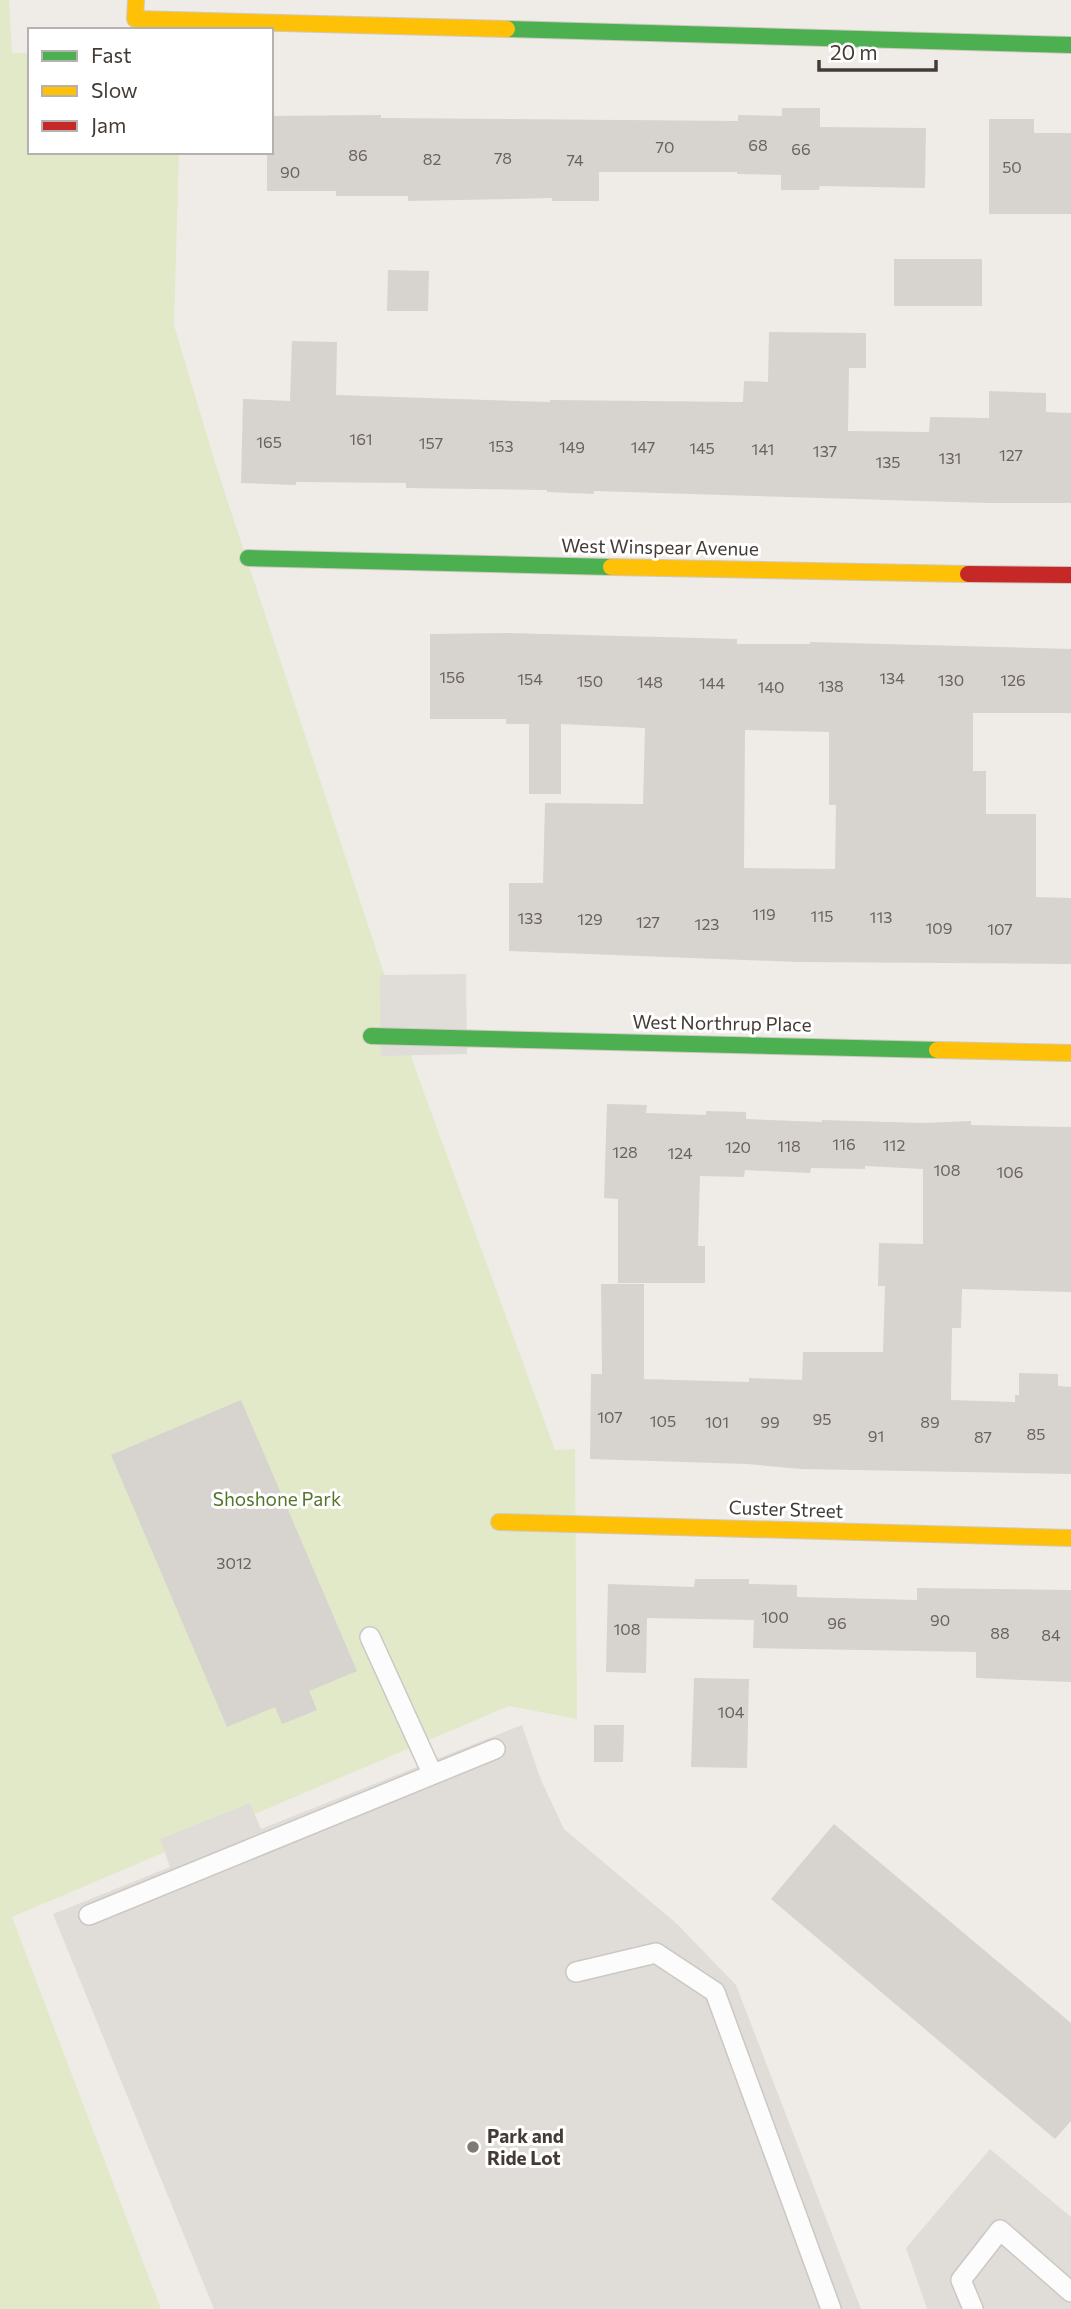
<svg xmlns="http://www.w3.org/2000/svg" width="1071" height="2309" font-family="Commissioner,sans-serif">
  <rect width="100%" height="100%" fill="#efece8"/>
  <path fill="#e2e9c8" d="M0,0H9L12,53H30V152H179L174,325L217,469L419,1079L555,1450L575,1449L577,1719L509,1706L12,1917L161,2309H0Z"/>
  <g fill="#e0ddd9">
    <path d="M466,974L467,1054L381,1056L380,975Z"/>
    <path d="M522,1725L541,1780L564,1829L676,1923L736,1985L861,2309H214L53,1914L170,1867L160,1839L250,1803L261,1829Z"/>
    <path d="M990,2149L1071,2217V2309H927L906,2248Z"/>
  </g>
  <g fill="#d7d3cf" fill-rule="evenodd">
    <path d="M782,108H820V127L926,128L925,188L820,186L819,190H781V175L737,174V172H599V201H552V198L408,201V196H336V191H267V152H271V116L381,115V118L738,121V115L782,116Z"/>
    <path d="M989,119H1034V133H1071V214H989Z"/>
    <rect x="894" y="259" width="88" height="47"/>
    <path d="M388,270L429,271L428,311H387Z"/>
    <path d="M769,332L866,333V368H849L848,431L929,432L930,417L989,418V391L1046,393V412L1071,413V503H987L594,491V494L547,492V490L406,488V483L296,482V485L241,483L243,399L290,401L292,341L337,342L336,395L550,402V400L743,402L744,381L768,382Z"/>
    <path d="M507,633L737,639V644H810V642L1071,649V713H973V771H986V814H1036V897L1071,898V964L799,962L509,951V883H543L545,803L643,804L645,728L561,724V794H529V724H506V719H430V634ZM745,730L829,732V805H836L835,869L744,868Z"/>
    <path d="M607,1104L647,1105L646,1113L706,1115V1111L746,1112V1119L822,1122V1120L923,1123L971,1121V1125L1071,1127V1292L962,1289L961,1328H952L951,1400L1015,1402V1395H1019V1373L1058,1374V1386L1071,1387V1474L801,1469L747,1464L590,1459L591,1374H602L601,1284H644V1379L749,1382V1378L802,1380L803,1352H883L885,1286H878L879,1243L923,1244V1169L865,1166V1169L811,1168L810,1173L745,1170L744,1177L700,1176L698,1246H705V1283H618V1199L604,1198Z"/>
    <path d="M241,1400L357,1671L309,1691L317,1710L282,1724L275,1707L227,1727L111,1455Z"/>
    <path d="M695,1579H749V1584L797,1585V1597L917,1600V1588L1071,1590V1682L976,1678V1652L753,1648L754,1620L647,1618L646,1673L606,1672L608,1584L694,1587Z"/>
    <path d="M694,1678L749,1679L747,1768L691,1767Z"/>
    <path d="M594,1725H624L623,1762H594Z"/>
    <path d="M834,1824L1071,2023V2121L1055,2139L771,1899Z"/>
  </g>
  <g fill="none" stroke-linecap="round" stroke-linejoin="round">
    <defs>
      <g id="lane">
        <path d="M370,1637L432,1773"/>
        <path d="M89,1915L495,1749"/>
        <path d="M576,1972L656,1953L715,1992L831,2309"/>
        <path d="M973,2309L961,2280L1000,2230L1071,2292"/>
      </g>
      <g id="fast">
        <path d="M507,29L1071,45"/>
        <path d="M248,558L611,567"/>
        <path d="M371,1036L937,1050"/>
      </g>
      <g id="slow">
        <path d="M136,0L135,19L507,29"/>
        <path d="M611,567L968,574"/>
        <path d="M937,1050L1071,1053"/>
        <path d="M499,1522L1071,1538"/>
      </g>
      <path id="jam" d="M968,574L1071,575"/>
    </defs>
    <use href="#lane" stroke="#cbc8c4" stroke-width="22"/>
    <use href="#fast" stroke="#cfc9c1" stroke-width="18"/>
    <use href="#slow" stroke="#cfc9c1" stroke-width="18"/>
    <use href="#jam" stroke="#cfc9c1" stroke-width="18"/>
    <use href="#lane" stroke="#fdfcfc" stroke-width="19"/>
    <use href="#fast" stroke="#4caf50" stroke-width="16"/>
    <use href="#slow" stroke="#ffc107" stroke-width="16"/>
    <use href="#jam" stroke="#c62828" stroke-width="16"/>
  </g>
  <circle fill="#807974" stroke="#fff" stroke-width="2.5" cx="473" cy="2147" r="7"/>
  <g text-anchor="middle" stroke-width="6" stroke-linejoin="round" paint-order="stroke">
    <g font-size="16" fill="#6a625d">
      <text x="758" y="151">68</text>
      <text x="665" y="153">70</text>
      <text x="801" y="155">66</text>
      <text x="358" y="161">86</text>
      <text x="503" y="164">78</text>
      <text x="432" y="165">82</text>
      <text x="575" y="166">74</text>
      <text x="1012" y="173">50</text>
      <text x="290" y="178">90</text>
      <text x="361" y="445">161</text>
      <text x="269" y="448">165</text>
      <text x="431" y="449">157</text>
      <text x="501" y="452">153</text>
      <text x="572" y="453">149</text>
      <text x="643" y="453">147</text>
      <text x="702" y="454">145</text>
      <text x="763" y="455">141</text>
      <text x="825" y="457">137</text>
      <text x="1011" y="461">127</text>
      <text x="950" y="464">131</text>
      <text x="888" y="468">135</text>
      <text x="452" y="683">156</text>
      <text x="892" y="684">134</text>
      <text x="530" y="685">154</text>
      <text x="951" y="686">130</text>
      <text x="1013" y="686">126</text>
      <text x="590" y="687">150</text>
      <text x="650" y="688">148</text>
      <text x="712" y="689">144</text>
      <text x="831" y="692">138</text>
      <text x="771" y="693">140</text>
      <text x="764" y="920">119</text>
      <text x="822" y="922">115</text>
      <text x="881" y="923">113</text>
      <text x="530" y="924">133</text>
      <text x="590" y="925">129</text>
      <text x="648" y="928">127</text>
      <text x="707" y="930">123</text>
      <text x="939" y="934">109</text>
      <text x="1000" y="935">107</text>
      <text x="844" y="1150">116</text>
      <text x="894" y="1151">112</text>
      <text x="789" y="1152">118</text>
      <text x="738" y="1153">120</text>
      <text x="625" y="1158">128</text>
      <text x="680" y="1159">124</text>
      <text x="947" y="1176">108</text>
      <text x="1010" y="1178">106</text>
      <text x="610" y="1423">107</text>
      <text x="822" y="1425">95</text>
      <text x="663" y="1427">105</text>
      <text x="717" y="1428">101</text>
      <text x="770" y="1428">99</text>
      <text x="930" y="1428">89</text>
      <text x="1036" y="1440">85</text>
      <text x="876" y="1442">91</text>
      <text x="983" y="1443">87</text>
      <text x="234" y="1569">3012</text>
      <text x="775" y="1623">100</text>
      <text x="940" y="1626">90</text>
      <text x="837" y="1629">96</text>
      <text x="627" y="1635">108</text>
      <text x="1000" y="1639">88</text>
      <text x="1051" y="1641">84</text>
      <text x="731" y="1718">104</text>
    </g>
    <g font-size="19" fill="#443b35" stroke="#fff">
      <text transform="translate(660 547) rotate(1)" y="7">West Winspear Avenue</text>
      <text transform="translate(722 1023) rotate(1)" y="7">West Northrup Place</text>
      <text transform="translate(786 1509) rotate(2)" y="7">Custer Street</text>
    </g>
    <g font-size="19" fill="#53742a" stroke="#fff">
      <text x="277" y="1506">Shoshone Park</text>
    </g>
    <g font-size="19" font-weight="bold" fill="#443b35" stroke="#fff" text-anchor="start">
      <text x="487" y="2143">Park and<tspan x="487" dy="22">Ride Lot</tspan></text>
    </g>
  </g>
  <rect x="28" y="28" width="245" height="126" fill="#ffffff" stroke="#b4b1ae" stroke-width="2"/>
  <rect x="42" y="51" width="35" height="10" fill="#4caf50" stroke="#b4b1ae" stroke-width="2"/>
  <text x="91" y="63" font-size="21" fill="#443b35">Fast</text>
  <rect x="42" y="86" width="35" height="10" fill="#ffc107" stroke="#b4b1ae" stroke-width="2"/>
  <text x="91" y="98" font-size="21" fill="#443b35">Slow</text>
  <rect x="42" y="121" width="35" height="10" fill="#c62828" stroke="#b4b1ae" stroke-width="2"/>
  <text x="91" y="133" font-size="21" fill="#443b35">Jam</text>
  <path d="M819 60v10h117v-10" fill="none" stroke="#443b35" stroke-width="3.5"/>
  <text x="830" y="60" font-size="21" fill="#443b35" stroke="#ffffff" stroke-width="5" paint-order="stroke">20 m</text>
</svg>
